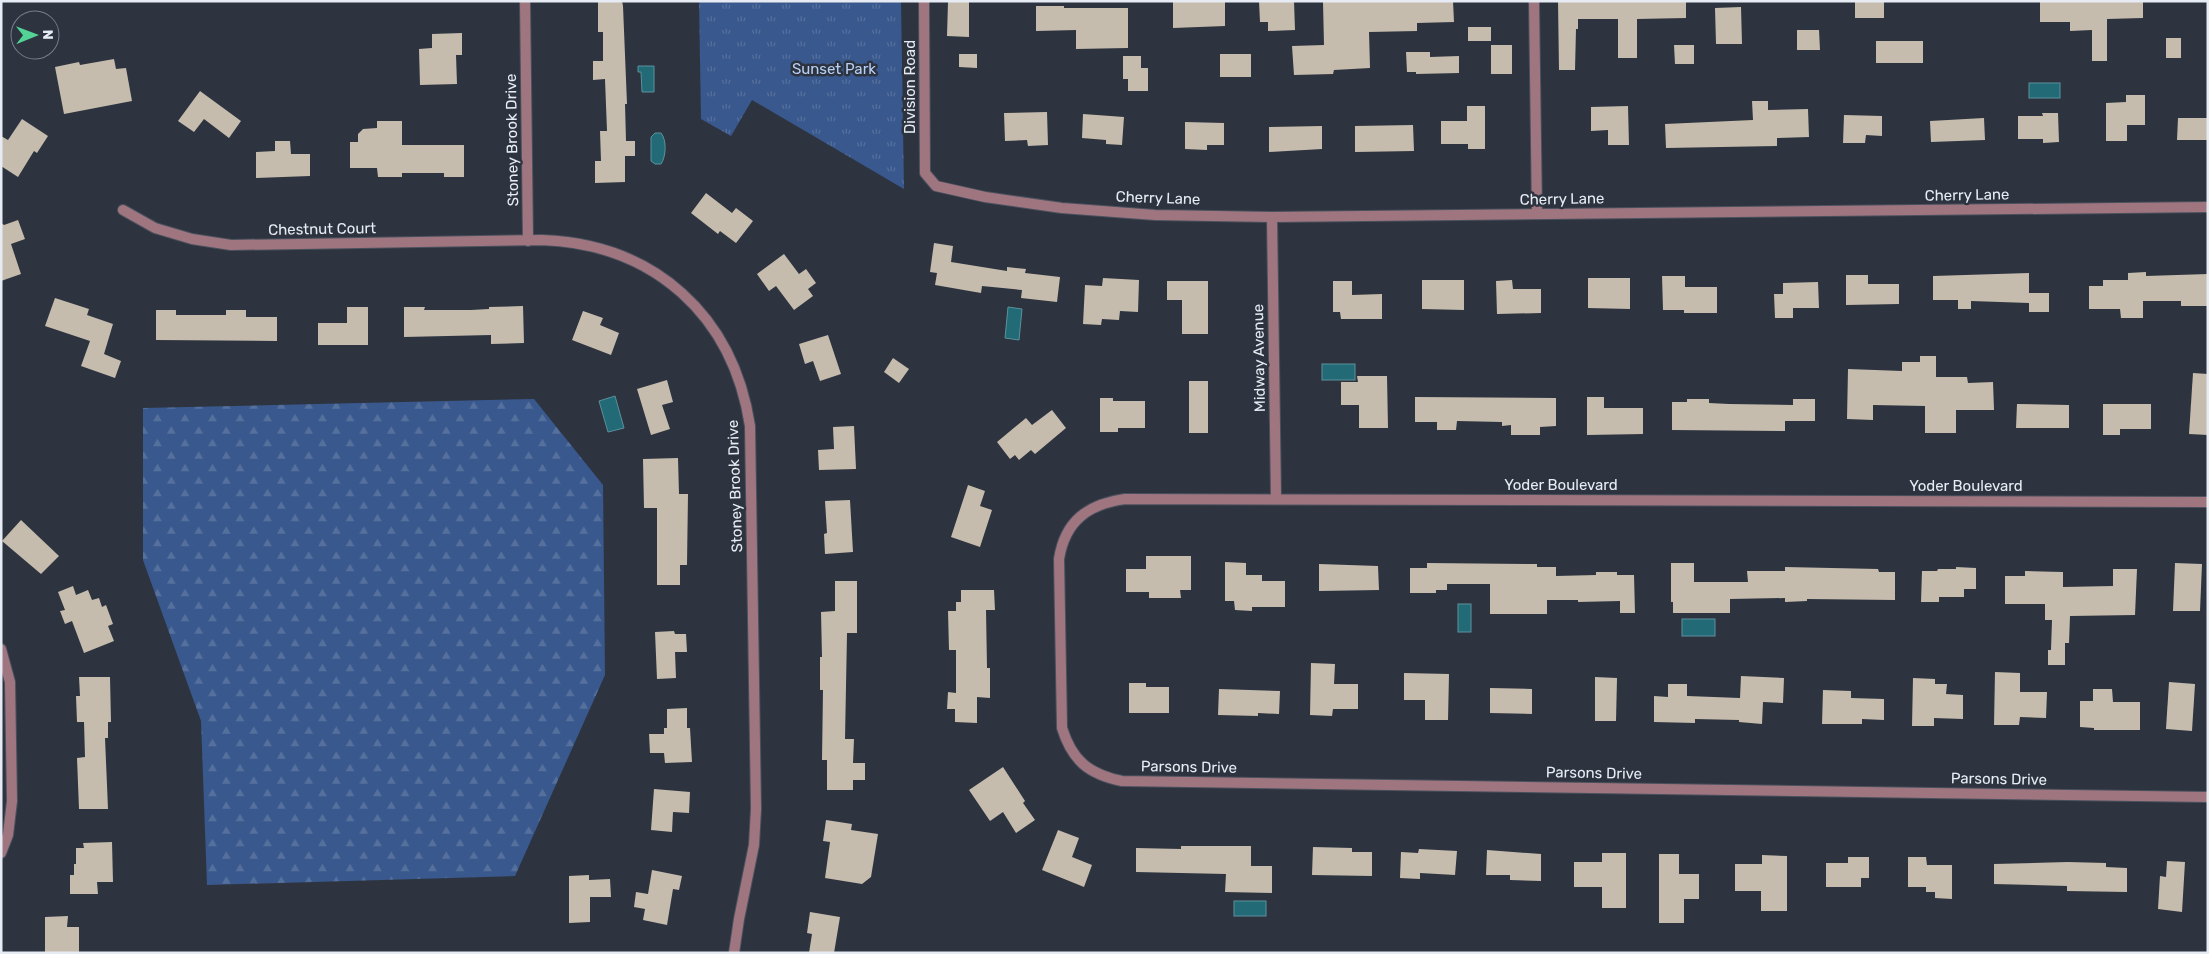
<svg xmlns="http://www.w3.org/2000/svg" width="2209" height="954" font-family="Rubik,sans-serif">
  <defs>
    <pattern id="forest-firs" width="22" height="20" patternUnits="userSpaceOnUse" patternTransform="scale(1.25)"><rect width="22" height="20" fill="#39588d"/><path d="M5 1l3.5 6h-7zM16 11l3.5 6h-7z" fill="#56709e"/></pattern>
    <pattern id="park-tufts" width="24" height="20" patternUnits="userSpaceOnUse" patternTransform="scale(1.25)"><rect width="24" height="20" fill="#39588d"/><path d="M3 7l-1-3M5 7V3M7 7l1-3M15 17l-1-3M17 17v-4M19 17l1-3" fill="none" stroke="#56709e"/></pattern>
  </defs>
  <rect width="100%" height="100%" fill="#2d3440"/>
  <path fill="url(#forest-firs)" d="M534,399L603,485L605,675L515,876L207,885L201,721L143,560V408Z"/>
  <path fill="url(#park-tufts)" d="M699,1H901L904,189L752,100L731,136L701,119Z"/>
  <g fill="#216a76" stroke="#5c919c">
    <path d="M638,66H654V92H642L641,72H638Z"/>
    <rect x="2029" y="83" width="31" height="15"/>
    <path d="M655,133H661C667,140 666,157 661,164H655L651,161V137Z"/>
    <path d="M1008,307L1022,309L1019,340L1005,338Z"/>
    <rect x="1322" y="364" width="33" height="16"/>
    <path d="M615,396L624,428L608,432L599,401Z"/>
    <rect x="1458" y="604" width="13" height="28"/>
    <rect x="1682" y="619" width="33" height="17"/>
    <rect x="1234" y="901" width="32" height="15"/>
  </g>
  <g fill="#c6bcad">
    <path d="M598,1H622L623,6L627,104H625L626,141H635V156H625V182L595,183V161H601L600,131H607L605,79L593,80V61H603V32H598Z"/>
    <path d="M1173,1H1225V26L1173,28Z"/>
    <path d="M1259,1H1294L1295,30L1268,31V22H1260Z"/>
    <path d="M1453,1L1454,22L1417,23V31L1369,32L1370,68L1334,70L1333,74L1294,75L1292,46L1324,45L1323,2Z"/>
    <path d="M1558,1H1686V18L1637,19V58H1618V19H1578V29H1576L1575,70H1559Z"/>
    <rect x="1855" y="1" width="29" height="17"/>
    <path d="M2040,1H2143V18L2107,19V61H2092V30L2070,31V22H2040Z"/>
    <path d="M948,2H969V37L947,36Z"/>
    <path d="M1036,6H1064V8H1128V48L1076,49V30L1036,31Z"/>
    <path d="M1741,7L1742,44H1716L1715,8Z"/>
    <rect x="1468" y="27" width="23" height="14"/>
    <path d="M1797,30H1819L1820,50H1797Z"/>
    <path d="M462,33V55H456L457,84L420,85L419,49L432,48V34Z"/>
    <rect x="2166" y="38" width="15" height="20"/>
    <rect x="1876" y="41" width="47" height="22"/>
    <rect x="1491" y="45" width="21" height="29"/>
    <path d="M1674,45H1694V64H1675Z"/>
    <path d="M1406,52H1430V57L1459,56V73L1416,74V72H1407Z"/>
    <path d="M959,54H977V68L959,67Z"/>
    <rect x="1220" y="54" width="31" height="23"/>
    <path d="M1123,56H1141V68H1148V91H1128V79H1123Z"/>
    <path d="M114,59L116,69L126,68L132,101L64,114L55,67L79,62L80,65Z"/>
    <path d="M200,91L241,121L229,138L204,119L194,132L178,121Z"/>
    <path d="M2126,95H2145V125H2127V141H2106V103L2126,102Z"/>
    <path d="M1752,101H1768V110L1808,109L1809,137L1777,138V146L1666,148L1665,124L1753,120Z"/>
    <path d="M1467,106H1485V149H1468V144H1441V121H1467Z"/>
    <path d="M1628,106L1629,145H1608V130L1591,131V107Z"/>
    <path d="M1047,112L1048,145L1028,146L1027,140L1005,141L1004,113Z"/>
    <path d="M2042,113H2058L2059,142L2043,143V139H2018V116H2043Z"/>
    <path d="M1083,114L1124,117L1122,145L1106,144V140L1082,138Z"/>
    <path d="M1844,115L1882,116V136L1866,135L1865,143H1843Z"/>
    <path d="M1984,118L1985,140L1931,142L1930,121Z"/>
    <path d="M2178,118H2208V140H2177Z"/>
    <path d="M22,119L48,136L37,153L34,151L18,177L1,166V136L8,140Z"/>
    <path d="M377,121H402V145H464V177H444V173H402V177H378L377,168H350V142H358V134L363,129L377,128Z"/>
    <path d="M1185,122L1224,123V145H1207V150L1185,149Z"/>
    <path d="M1413,125L1414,151L1355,152V126Z"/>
    <path d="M1322,126V149L1269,152V127Z"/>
    <path d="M275,141H290L291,154H310V176L256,178V152L275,151Z"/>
    <path d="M706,193L732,213L736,208L753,221L736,243L720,231L718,234L691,213Z"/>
    <path d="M18,220L25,239L11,244L21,274L1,281V223L4,225Z"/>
    <path d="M934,243L953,246L951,262L1007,271V267L1026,269L1025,273L1060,277L1057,302L1021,298L1022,290L982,286L981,293L935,285L937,273L930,272Z"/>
    <path d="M784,254L799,274L806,269L816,283L808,289L813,296L794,310L776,286L769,291L757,274Z"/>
    <path d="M2146,272V276L2208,274V306H2181V301H2143V318H2121L2120,309H2089V286H2103V280H2128V273Z"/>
    <path d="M2029,273V303L1971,301V309H1958V300H1933V276Z"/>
    <path d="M1846,275H1868V284H1899V304L1846,305Z"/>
    <path d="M1662,276H1685V287H1717V313H1684V310H1663Z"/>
    <path d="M1103,278L1139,280L1138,312L1120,311L1119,320L1102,319L1101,325L1083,324L1085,285L1102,286Z"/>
    <path d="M1588,278H1630V309L1588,308Z"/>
    <path d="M1422,280H1464V310L1422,309Z"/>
    <path d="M1512,280L1513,289H1541V313L1497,314L1496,281Z"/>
    <path d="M1167,281H1208V334H1182V300H1167Z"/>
    <path d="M1333,281H1352V295L1382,294V319H1341L1340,312H1333Z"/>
    <path d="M1818,282L1819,308H1793V318H1775L1774,294H1783V283Z"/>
    <rect x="2029" y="293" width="20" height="19"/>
    <path d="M55,298L89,309L87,315L113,324L104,354L121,361L115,378L81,366L90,341L45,326Z"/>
    <path d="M523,306L524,343L491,344V335L404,337V307H425L424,310H471L489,309V307Z"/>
    <path d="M347,307H368V345H318V323H347Z"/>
    <path d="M156,310H176V315H226V310H246V317H277V341L156,340Z"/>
    <path d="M583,311L603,318L600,325L619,333L611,355L572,340Z"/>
    <path d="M828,335L841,374L820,381L813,361L805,364L799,344Z"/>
    <path d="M1920,356H1936V377H1967L1968,383L1993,382L1994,410H1956V433H1925V406L1873,405V420L1847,419L1848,369L1902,371V362H1920Z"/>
    <path d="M893,358L909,369L899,383L884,372Z"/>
    <path d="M2193,373L2208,374V435L2189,434Z"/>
    <path d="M1357,376H1387L1388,428H1359V405H1341V382H1358Z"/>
    <path d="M667,380L673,402L662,405L670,429L651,435L637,389Z"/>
    <rect x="1189" y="381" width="19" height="52"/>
    <path d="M1415,397L1556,398V426L1540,427V435H1511V425L1502,426V422L1457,421L1456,430H1437V422H1415Z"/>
    <path d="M1587,397H1604V408H1643V434L1587,435Z"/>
    <path d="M1100,398H1113V401H1145V428H1118V432H1100Z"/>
    <path d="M1687,399H1709V403L1729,404L1793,405V399H1815V421H1785V431L1672,430V402H1687Z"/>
    <path d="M2017,404L2069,405V428H2016Z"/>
    <path d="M2103,404H2151V429H2120V435H2103Z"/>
    <path d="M1052,410L1066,428L1035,454L1031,450L1019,460L1015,455L1010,459L997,442L1026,418L1032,425Z"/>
    <path d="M854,426L856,469L819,470L818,450L834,449L833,427Z"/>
    <path d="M678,458L679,494H688L687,565H680V585H657V508H644L643,459Z"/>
    <path d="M968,485L985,491L980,506L992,510L980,547L951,537Z"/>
    <path d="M850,500L853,552L825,554L824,534L827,533L825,501Z"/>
    <path d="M21,520L59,556L41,574L2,541Z"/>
    <path d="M1146,556H1191V590H1180L1181,598H1149V592H1126V569H1146Z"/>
    <path d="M1225,562L1246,563V575H1262V581H1285V607H1252V611L1235,610L1234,601H1225Z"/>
    <path d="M1427,563L1537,564V567H1556V576L1596,575V572H1617V575H1634L1635,613H1620V601L1578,602V600H1547V614H1490V584H1447V590H1436V593H1410V568H1427Z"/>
    <path d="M1671,563H1694V582H1748L1747,571H1785V567L1878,569L1879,572H1895V600L1807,599V601L1785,602V598L1730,599V613H1673V602H1671Z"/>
    <path d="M2175,563L2202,564L2200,611H2173Z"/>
    <path d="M1319,564L1378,566L1379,590L1319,591Z"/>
    <path d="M1956,567L1976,568V589H1964V597H1939V602H1921L1922,571H1937L1938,569H1956Z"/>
    <path d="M2113,569H2137L2135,615L2070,616L2069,643H2065V665H2048V650H2051L2052,620H2045V604H2005V576H2025V571L2063,572V587L2113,586Z"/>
    <path d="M835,581H857V633H847L845,739H854L853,763H865V780H853V790H827V760H822L823,690H820V657H822L821,612L835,611Z"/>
    <path d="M73,586L76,595L88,590L92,600L99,598L102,607L106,605L113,624L108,626L114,641L84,653L72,621L65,624L60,611L65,610L58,592Z"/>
    <path d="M961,590H994L995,610H986L987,668H990V698L977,697V723L955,722V709H947L948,692L956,693V650H949L948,611H956V602H961Z"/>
    <path d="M674,631L675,634H686L687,652H675L676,678L657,679L655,632Z"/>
    <path d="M1311,663L1335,664L1334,684H1358V709H1333L1332,716L1310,715Z"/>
    <path d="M1995,672L2020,673V692H2047L2046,718L2020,717L2019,725H1994Z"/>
    <path d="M1404,673L1449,674L1448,720H1425V700H1404Z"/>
    <path d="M1741,676L1784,678L1783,703L1763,702L1762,724L1739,722V720L1695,719V723L1654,722V696L1668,697V684H1687V696L1740,698Z"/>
    <path d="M79,677H110L111,722H108V738H105L108,809H79L77,758L85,757L84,722H77L76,696H80Z"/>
    <path d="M1595,677L1617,678L1616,721H1595Z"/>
    <path d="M1913,678L1935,679V684H1947L1946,694L1963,695V719L1934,718V726H1912Z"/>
    <path d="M2169,682L2195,684L2192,731L2166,729Z"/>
    <path d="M1129,683H1146V687H1169V713H1129Z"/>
    <path d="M1490,688L1532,689V714L1490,713Z"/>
    <path d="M1219,689L1280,691L1279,714L1258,713V716L1218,715Z"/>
    <path d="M2093,689H2112L2113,702H2140V730H2094V728L2080,727V701H2093Z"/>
    <path d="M1823,690L1851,691V698L1884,699V720L1862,719V724H1822Z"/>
    <path d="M687,708V728H690L692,762L665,763L664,753H650L649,734H664V728H667V709Z"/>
    <path d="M1003,767L1025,801L1023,803L1035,820L1016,833L1003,812L990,821L969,790Z"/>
    <path d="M654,789L690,792L689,813L673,812L672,832L651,830Z"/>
    <path d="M826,820L852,824L851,830L878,834L871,877L862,884L825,878L830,842L823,841Z"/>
    <path d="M1058,830L1079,838L1072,857L1092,865L1084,887L1042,870Z"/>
    <path d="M112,842L113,882H97L98,894H70V875H74V864H76V848H84L83,843Z"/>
    <path d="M1181,846H1251V866H1272V893L1225,892L1226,874L1136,872V848L1181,849Z"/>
    <path d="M1313,847L1352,848V852H1372V876L1312,875Z"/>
    <path d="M1419,849L1457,851L1455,875L1420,873V879L1400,878L1401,852L1418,853Z"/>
    <path d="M1487,850L1541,854V881L1510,880V875H1486Z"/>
    <path d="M1602,853H1626V908H1602V887H1574V862H1602Z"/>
    <path d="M1659,854H1679V874H1699V899H1684V923H1659Z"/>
    <path d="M1762,855L1787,856V911H1761V891H1735V864H1762Z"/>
    <path d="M1848,857H1869V878H1861V887H1826V863H1848Z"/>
    <path d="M1908,857H1926L1927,865H1952V899L1935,898V892H1926V887H1908Z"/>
    <path d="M2167,861L2185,862L2182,912L2158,909L2160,876L2166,877Z"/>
    <path d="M2068,862L2106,863V867L2127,868V892L2067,891V886L1994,884V864Z"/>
    <path d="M652,870L682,876L679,890L673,889L667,925L643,920L645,909L634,907L636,892L648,894Z"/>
    <path d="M589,875V880L610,879L611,897H590V922L569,923V876Z"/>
    <path d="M810,912L840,917L834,953H809L812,934L807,933Z"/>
    <path d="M68,916L67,927H79V953H45V917Z"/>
  </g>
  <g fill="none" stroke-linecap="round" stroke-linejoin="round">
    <defs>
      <g id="street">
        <path d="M525,1L528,241"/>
        <path d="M924,1L925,173L936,186L985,197L1062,208L1155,215L1272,217L2208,207"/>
        <path d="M1534,1L1537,214"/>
        <path d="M123,210L155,228L192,239L231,245L542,240C654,244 733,315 750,426L756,809L754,845L739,919L734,953"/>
        <path d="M1272,217L1276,499"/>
        <path d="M2208,502L1125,499C1088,504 1065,521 1059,559L1062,728C1072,760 1088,774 1122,781L2208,797"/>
        <path d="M1,649L10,682L12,801L8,835L1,853"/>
      </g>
    </defs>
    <use href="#street" stroke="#4b515d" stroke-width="12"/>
    <use href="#street" stroke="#9f7680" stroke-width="10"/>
  </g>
  <g text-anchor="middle" stroke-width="5" stroke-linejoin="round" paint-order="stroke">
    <g font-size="15" fill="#b7cef5" stroke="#2d3440">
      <text x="834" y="74">Sunset Park</text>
    </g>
    <g font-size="15" fill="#e7ecf4" stroke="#2d3440">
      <text transform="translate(910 87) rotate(-90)" y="5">Division Road</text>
      <text transform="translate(512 140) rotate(-91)" y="5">Stoney Brook Drive</text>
      <text transform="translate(1967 195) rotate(-1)" y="5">Cherry Lane</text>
      <text transform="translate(1158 198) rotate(2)" y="5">Cherry Lane</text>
      <text transform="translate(1562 199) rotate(-1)" y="5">Cherry Lane</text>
      <text transform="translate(322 229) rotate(-1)" y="5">Chestnut Court</text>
      <text transform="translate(1259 358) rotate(-91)" y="5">Midway Avenue</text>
      <text x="1561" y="490">Yoder Boulevard</text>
      <text transform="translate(735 486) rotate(-92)" y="5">Stoney Brook Drive</text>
      <text x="1966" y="491">Yoder Boulevard</text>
      <text transform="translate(1189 767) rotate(1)" y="5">Parsons Drive</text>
      <text transform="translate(1594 773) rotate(1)" y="5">Parsons Drive</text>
      <text transform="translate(1999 779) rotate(1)" y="5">Parsons Drive</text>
    </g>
  </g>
  <rect width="2209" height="954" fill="none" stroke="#e7ecf4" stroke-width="5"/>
  <g transform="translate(35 35) rotate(89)"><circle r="24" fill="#2d3440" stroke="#777e88"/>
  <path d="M0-4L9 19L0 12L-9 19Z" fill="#53d396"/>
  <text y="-8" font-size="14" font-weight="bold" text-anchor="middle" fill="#e7ecf4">N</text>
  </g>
</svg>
